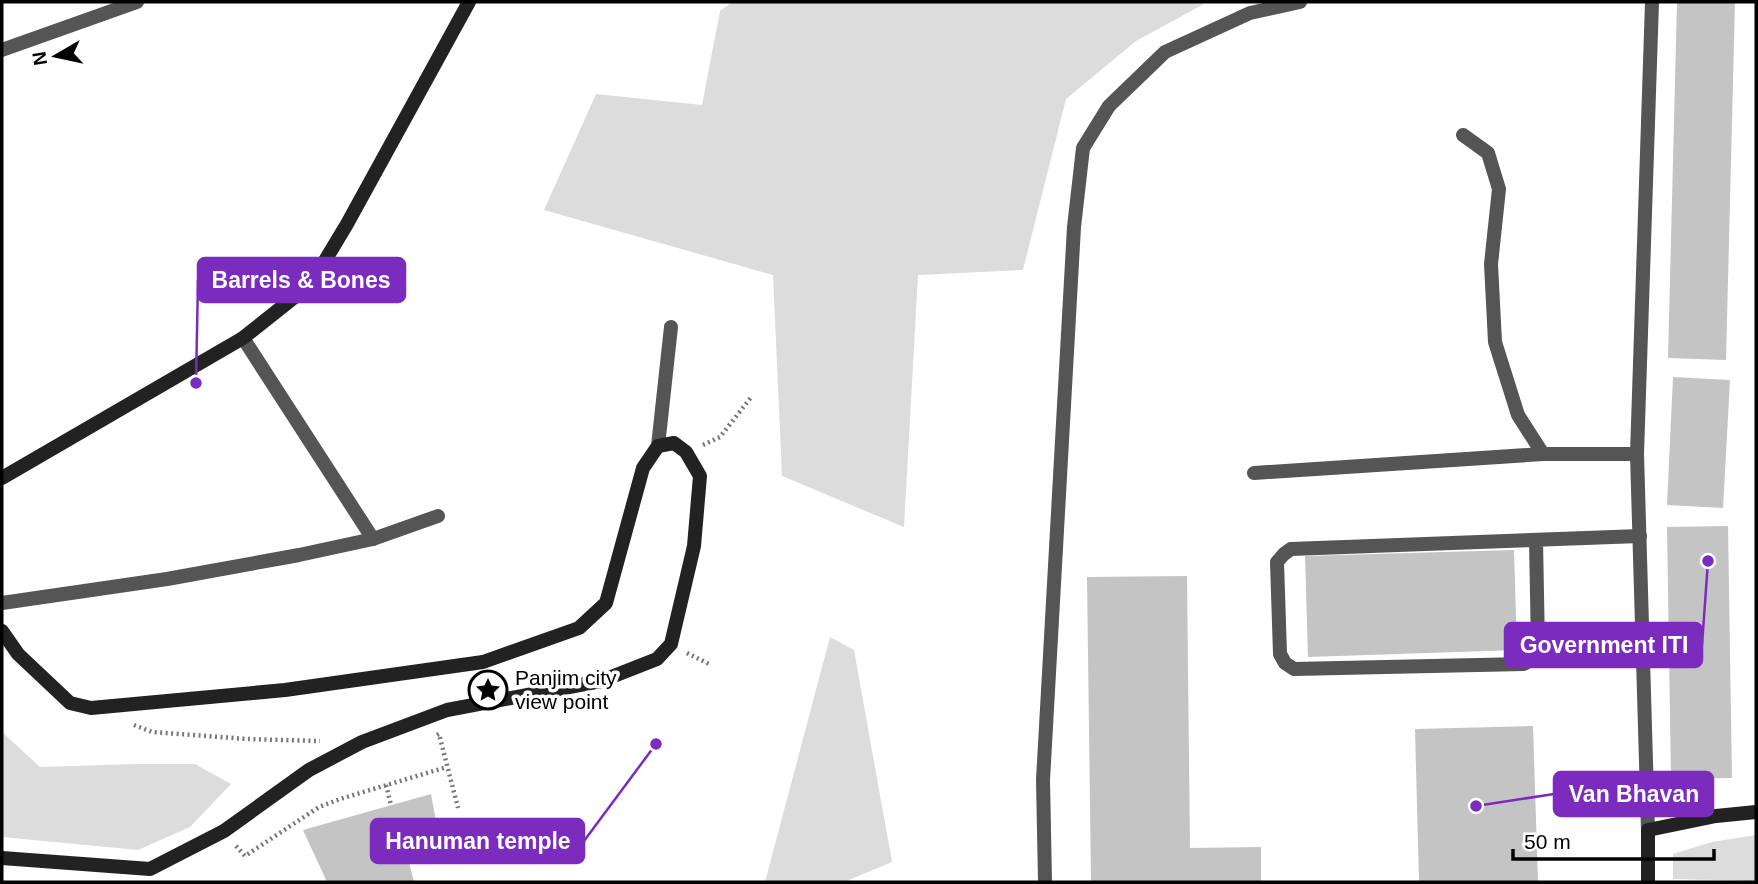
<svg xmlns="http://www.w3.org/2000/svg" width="1758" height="884" font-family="Helvetica,sans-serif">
  <rect width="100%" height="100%" fill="#fff"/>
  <g fill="#dcdcdc">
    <path d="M732,2H1204L1202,5L1136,41L1066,99L1023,270L918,275L904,527L782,476L773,275L544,210L596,94L702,105L720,11Z"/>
    <path d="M830,637L854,650L892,862L849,880V882H765Z"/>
    <path d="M2,732L40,767L136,764H195L231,784L190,827L138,850L2,837Z"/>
    <path d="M1756,835V881L1673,879V854L1712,842Z"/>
  </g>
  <g fill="#c4c4c4">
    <path d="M1677,2H1735L1726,360L1668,358Z"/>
    <path d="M1673,377L1730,380L1723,508L1667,505Z"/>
    <path d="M1728,526L1732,778L1671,779L1667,527Z"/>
    <path d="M1514,550L1517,650L1308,657L1305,556Z"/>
    <path d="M1187,576L1190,848L1261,847V882H1091L1087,577Z"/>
    <path d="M1533,726L1538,882H1419L1415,729Z"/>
    <path d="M431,794L438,832L404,843L414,882H327L303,830Z"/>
  </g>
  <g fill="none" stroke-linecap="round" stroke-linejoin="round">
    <g stroke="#777" stroke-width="4.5" stroke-dasharray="2 3.5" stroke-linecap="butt">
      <path d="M703,445L720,437L752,396"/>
      <path d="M687,653L709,664"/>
      <path d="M134,725L152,732L247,739L320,741"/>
      <path d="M437,735L439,734L458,808"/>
      <path d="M386,785L391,805"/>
      <path d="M236,846L245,856L319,807L340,799L447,767"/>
    </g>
    <g stroke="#555" stroke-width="14">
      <path d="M1463,135L1488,153L1499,189L1491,264L1495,342L1518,415L1543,454H1637"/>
      <path d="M1254,473L1543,454"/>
      <path d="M1536,540L1538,647L1533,658L1524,664L1294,669L1285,663L1280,654L1277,562L1284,554L1291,549L1640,536"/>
    </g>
    <g stroke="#555" stroke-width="14">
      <path d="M2,50L137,2"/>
      <path d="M243,338L373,539"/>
      <path d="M658,446L671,327"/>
      <path d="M2,603L167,579L299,555L373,539L438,516"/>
      <path d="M1648,830L1637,454L1652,2"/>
      <path d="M1045,882L1043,780L1074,227L1083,148L1109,106L1165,52L1250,13L1300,2"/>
    </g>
    <g stroke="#222" stroke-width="14">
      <path d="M2,478L243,338L311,284L347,224L469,2"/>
      <path d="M2,631L18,654L70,703L91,708L285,690L483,662L579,628L606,603L643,468L658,446L674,443L686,452L700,476L694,546L671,644L657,659L601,681L447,710L362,742L309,770L224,831L150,869L2,858"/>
      <path d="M1648,882V830L1716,816L1756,812"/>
    </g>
  </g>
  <defs>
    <symbol id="sight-ring" viewBox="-11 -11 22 22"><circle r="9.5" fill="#fff" stroke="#000" stroke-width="1.5"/><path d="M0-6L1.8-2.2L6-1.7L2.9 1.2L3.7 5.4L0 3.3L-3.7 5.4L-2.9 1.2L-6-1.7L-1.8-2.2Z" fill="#000"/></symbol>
  </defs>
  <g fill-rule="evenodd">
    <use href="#sight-ring" x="466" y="668" width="44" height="44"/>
  </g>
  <g text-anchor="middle" stroke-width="7" stroke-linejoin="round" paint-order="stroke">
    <g font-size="21" fill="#000" stroke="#fff" text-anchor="start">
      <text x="515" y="685">Panjim city<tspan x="515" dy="24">view point</tspan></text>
    </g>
  </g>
  <path fill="none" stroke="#7b2cbf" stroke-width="2.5" d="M196 383L198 280M1708 561L1702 645M1476 806L1554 794M656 744L584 841"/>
  <g fill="#7b2cbf" stroke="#fff" stroke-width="2.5">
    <circle cx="196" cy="383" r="7"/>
    <circle cx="1708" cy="561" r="7"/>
    <circle cx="1476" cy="806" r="7"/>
    <circle cx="656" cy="744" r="7"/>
  </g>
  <g fill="#7b2cbf" stroke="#7b2cbf" stroke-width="2.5">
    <rect x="198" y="258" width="207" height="44" rx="7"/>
    <rect x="1505" y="623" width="197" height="44" rx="7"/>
    <rect x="1554" y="772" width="159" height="44" rx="7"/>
    <rect x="371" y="819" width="213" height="44" rx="7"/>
  </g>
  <g font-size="23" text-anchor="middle" font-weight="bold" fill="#fff">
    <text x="301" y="288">Barrels &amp; Bones</text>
    <text x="1604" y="653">Government ITI</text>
    <text x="1634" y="802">Van Bhavan</text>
    <text x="478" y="849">Hanuman temple</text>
  </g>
  <rect width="1758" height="884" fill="none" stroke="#000000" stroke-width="7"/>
  <g transform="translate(56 56) rotate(261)" stroke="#ffffff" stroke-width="5" paint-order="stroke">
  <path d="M0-5L12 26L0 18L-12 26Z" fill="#000000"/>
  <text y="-10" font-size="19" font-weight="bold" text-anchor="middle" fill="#000000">N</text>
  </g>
  <path d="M1513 849v10h201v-10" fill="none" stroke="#000000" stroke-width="3.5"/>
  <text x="1524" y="849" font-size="21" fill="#000000" stroke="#ffffff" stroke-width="5" paint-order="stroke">50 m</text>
</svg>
